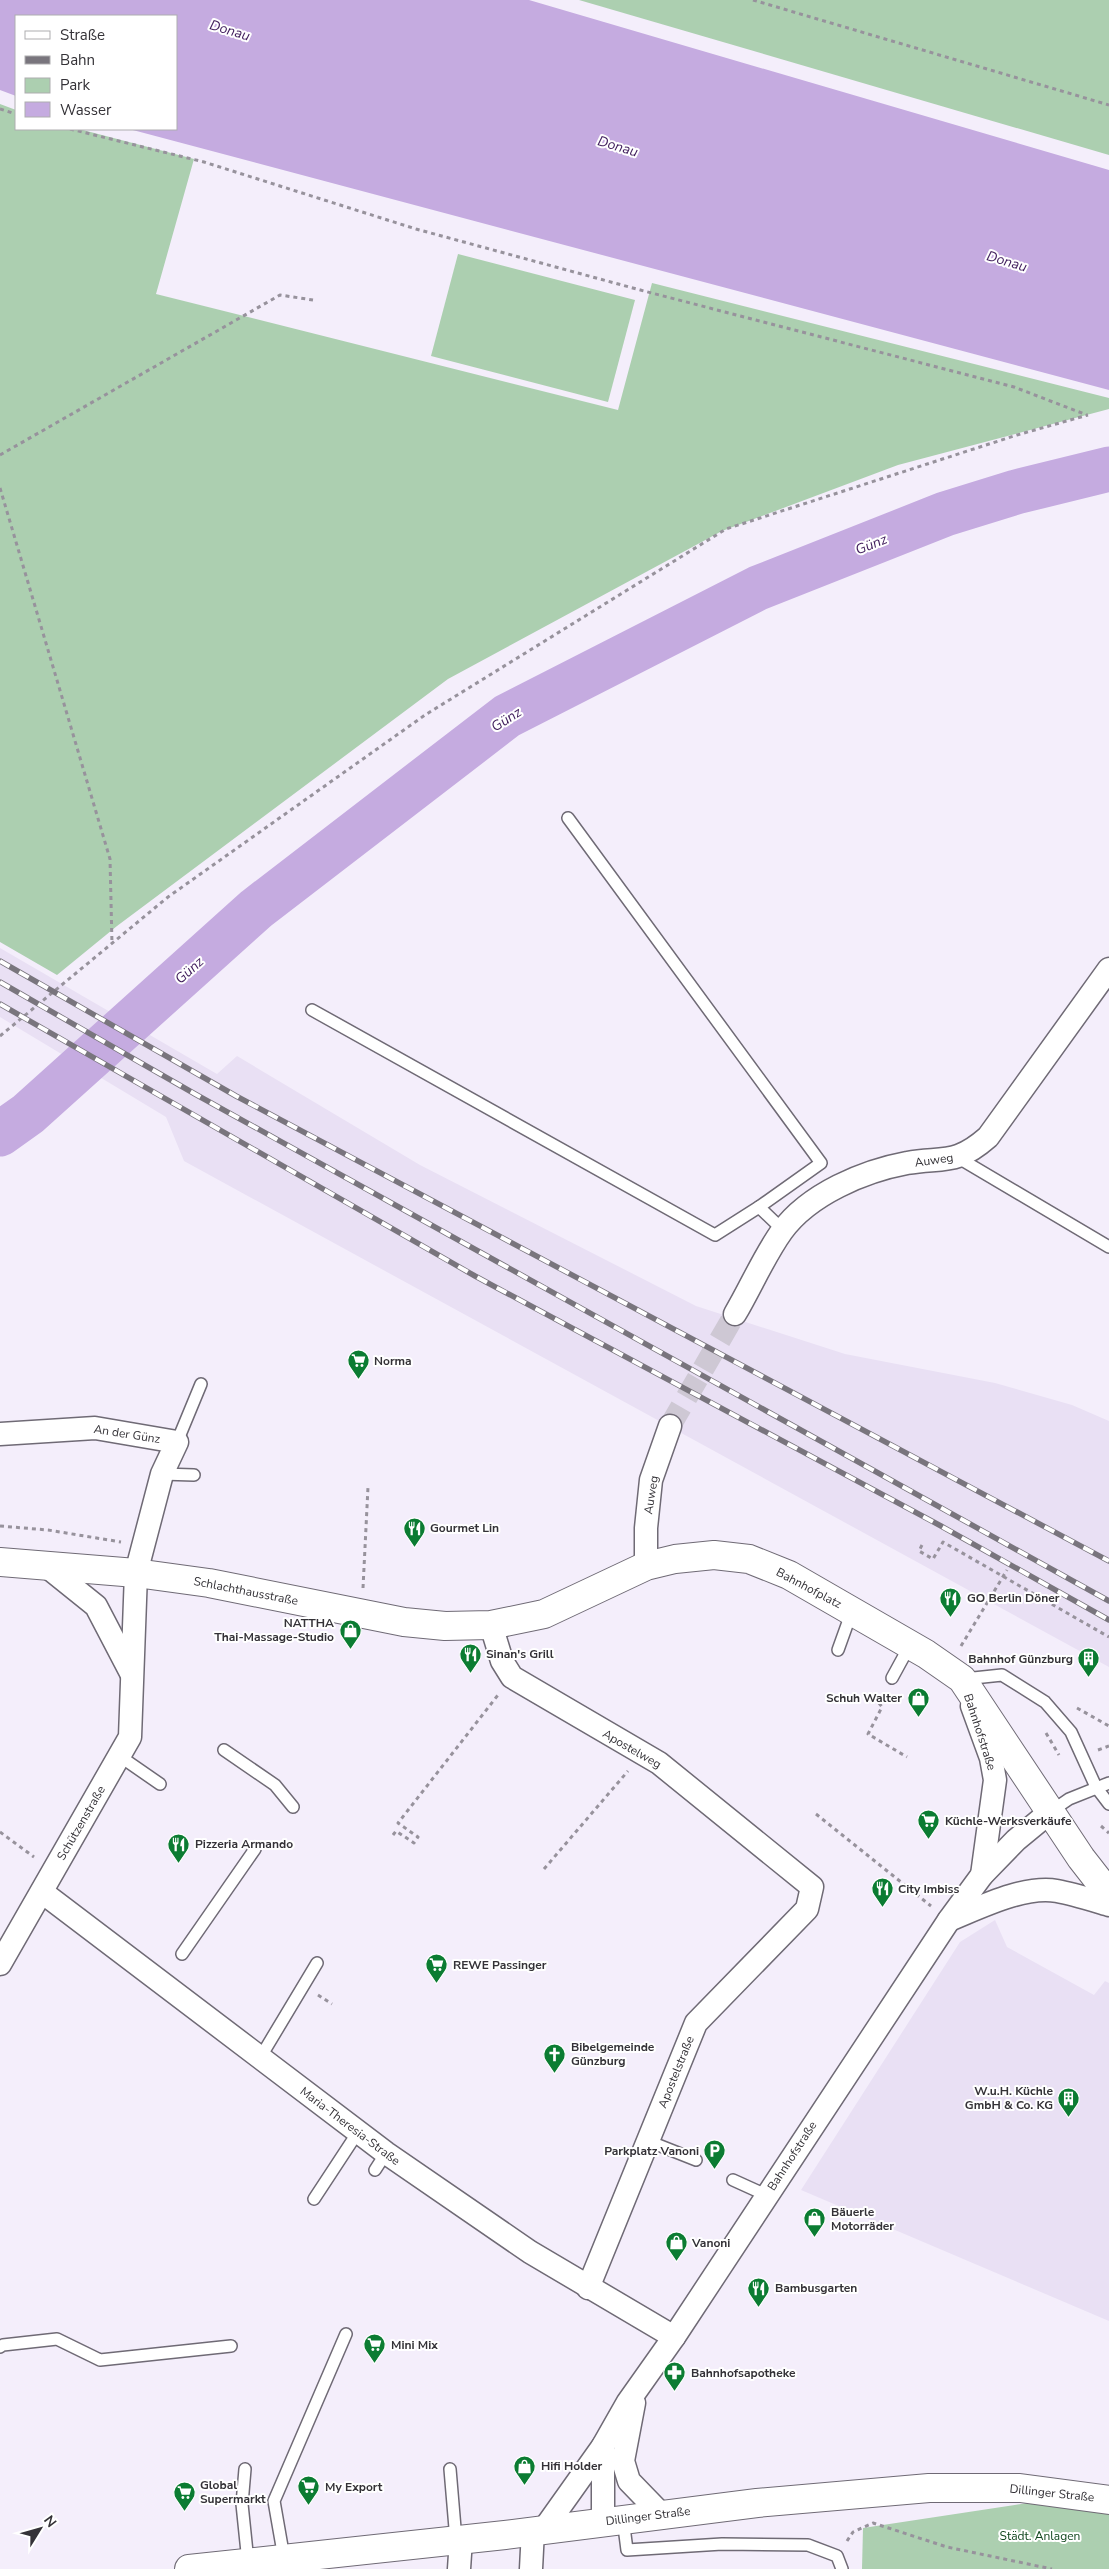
<svg xmlns="http://www.w3.org/2000/svg" width="1109" height="2569" font-family="'Nunito Sans',sans-serif">
  <rect width="100%" height="100%" fill="#f4eefb"/>
  <g fill="#e9e0f4">
    <path d="M0,948L217,1074L237,1056L420,1165L696,1306L845,1354L995,1383L1072,1405L1109,1421V1667L184,1161L166,1117L0,1017Z"/>
    <path d="M995,1920L1007,1947L1094,1995L1105,1981L1109,1983V2321L801,2190L960,1942Z"/>
  </g>
  <g fill="#accfb0">
    <path d="M579,0H1109V155Z"/>
    <path d="M0,104L16,110V129H79L194,159L156,294L618,410L652,283L1109,398V409L898,465L722,531L448,679L117,926L57,975L0,942Z"/>
    <path d="M458,254L635,300L608,402L431,356Z"/>
    <path d="M1035,2502L1109,2511V2569H862L863,2528Z"/>
  </g>
  <path fill="#c5abe0" d="M0,0H529L1109,170V390L129,129H176V16H16V96L0,90Z"/>
  <g fill="none" stroke-linecap="round" stroke-linejoin="round">
    <path stroke="#c5abe0" stroke-width="45" d="M0,1134L28,1114L256,909L507,716L758,588L945,514L1016,492L1109,469"/>
    <path stroke="#cec8d4" stroke-width="22" stroke-dasharray="22 11" stroke-linecap="butt" d="M670,1426L735,1314"/>
    <defs>
      <g id="lane">
        <path d="M568,818L821,1163L759,1207"/>
        <path d="M312,1010L715,1235L759,1207L783,1230"/>
        <path d="M957,1157L1109,1247"/>
        <path d="M177,1442L201,1384"/>
        <path d="M162,1474L194,1475"/>
        <path d="M838,1650L852,1611"/>
        <path d="M892,1678L910,1645"/>
        <path d="M964,1679L1002,1675L1045,1702L1071,1732L1096,1787L1109,1804"/>
        <path d="M224,1750L275,1785L293,1807"/>
        <path d="M121,1757L160,1784"/>
        <path d="M1050,1812L1069,1799L1109,1783"/>
        <path d="M182,1954L255,1849"/>
        <path d="M260,2058L317,1963"/>
        <path d="M648,2141L696,2160"/>
        <path d="M375,2170L386,2153"/>
        <path d="M733,2180L766,2195"/>
        <path d="M314,2199L358,2132"/>
        <path d="M0,2347L3,2345L57,2339L100,2360L231,2346"/>
        <path d="M245,2469L242,2504L248,2562"/>
        <path d="M450,2469L456,2540"/>
        <path d="M623,2519L627,2550L722,2544L808,2545L837,2556L842,2569"/>
        <path d="M284,2558L274,2501L346,2334"/>
      </g>
      <g id="street">
        <path d="M735,1314C751,1287 764,1256 782,1231C809,1194 864,1171 907,1163C945,1157 956,1165 988,1137L1109,969"/>
        <path d="M0,1434L95,1428L177,1442L162,1474L136,1573L130,1737L0,1964"/>
        <path d="M45,1565L96,1606L131,1673"/>
        <path d="M646,1566V1528L651,1480L670,1426"/>
        <path d="M491,1625L502,1661L512,1677L659,1763L812,1887L807,1909L696,2023L588,2288"/>
        <path d="M972,1706L991,1758L995,1780L982,1875"/>
        <path d="M42,1892L386,2153L530,2252L674,2337"/>
        <path d="M949,1920C979,1908 1024,1885 1057,1891C1074,1894 1092,1900 1109,1905"/>
        <path d="M634,2403L623,2461L629,2481L661,2514"/>
        <path d="M603,2522V2446"/>
        <path d="M544,2529L603,2446L628,2402L674,2337L949,1920L982,1875L1016,1840L1050,1812"/>
        <path d="M459,2569L461,2539"/>
        <path d="M531,2569L533,2530"/>
      </g>
      <g id="secondary">
        <path d="M0,1562L136,1573L209,1583L404,1622L445,1626L491,1625L544,1614L646,1566L675,1559L714,1555L749,1559L789,1575L926,1654L962,1679L1081,1858L1109,1894"/>
        <path d="M189,2569L505,2535L757,2503L929,2488H1020L1109,2500"/>
      </g>
    </defs>
    <use href="#lane" stroke="#6f6a75" stroke-width="14"/>
    <use href="#street" stroke="#6f6a75" stroke-width="25"/>
    <use href="#secondary" stroke="#6f6a75" stroke-width="30"/>
    <g stroke="#97929c" stroke-width="3" stroke-dasharray="4 4" stroke-linecap="butt">
      <path d="M753,0L1109,105"/>
      <path d="M0,109L16,114"/>
      <path d="M70,129L204,162L416,229L644,291L1014,387L1087,415"/>
      <path d="M0,455L280,295L313,300"/>
      <path d="M0,488L110,859L112,944"/>
      <path d="M0,1036L168,897L425,715L726,529L1017,435L1088,415"/>
      <path d="M0,1526L48,1530L121,1542"/>
      <path d="M922,1545L919,1551L933,1559L943,1542L1109,1637"/>
      <path d="M363,1588L368,1487"/>
      <path d="M961,1646L1007,1570"/>
      <path d="M879,1703L882,1707L868,1734L907,1757"/>
      <path d="M1077,1708L1109,1726"/>
      <path d="M1046,1733L1059,1755"/>
      <path d="M1098,1750L1109,1746"/>
      <path d="M816,1814L931,1906"/>
      <path d="M1101,1826L1109,1833"/>
      <path d="M0,1832L34,1857"/>
      <path d="M393,1835L396,1831L414,1843L418,1837L398,1823L498,1695"/>
      <path d="M544,1869L628,1771"/>
      <path d="M318,1995L332,2004"/>
      <path d="M847,2541L853,2532L873,2523L947,2547L1052,2569"/>
    </g>
    <use href="#lane" stroke="#fff" stroke-width="11"/>
    <use href="#street" stroke="#fff" stroke-width="22"/>
    <use href="#secondary" stroke="#fff" stroke-width="28"/>
    <defs>
      <g id="rail">
        <path d="M0,961L236,1096L1109,1561"/>
        <path d="M0,982L195,1094L1109,1601"/>
        <path d="M0,1004L475,1276L941,1526L1109,1620"/>
      </g>
    </defs>
    <use href="#rail" stroke="#79757d" stroke-width="5.5"/>
    <use href="#rail" stroke="#fff" stroke-width="4" stroke-dasharray="11" stroke-linecap="butt"/>
  </g>
  <defs>
    <symbol id="supermarket-pin" viewBox="-11 -11 22 30"><path d="M0 17L-7.5 6A9.5 9.5 0 1 1 7.5 6Z" fill="#0b7c32" stroke="#fff"/><path d="M-6-5.5h2.5l.6 2H6L4.5 2H-2.5L-4.4-4H-6ZM-1.5 3.2a1.3 1.3 0 1 0 .1 0ZM3 3.2a1.3 1.3 0 1 0 .1 0Z" fill="#fff"/></symbol>
    <symbol id="restaurant-pin" viewBox="-11 -11 22 30"><path d="M0 17L-7.5 6A9.5 9.5 0 1 1 7.5 6Z" fill="#0b7c32" stroke="#fff"/><path d="M-5-6h1v4h1v-4h1v4h1v-4h1v5L-1.5 .5V6h-2V.5L-5-1ZM5-6V6H3V1.5H1.5Q1.5-4 5-6Z" fill="#fff"/></symbol>
    <symbol id="shop-pin" viewBox="-11 -11 22 30"><path d="M0 17L-7.5 6A9.5 9.5 0 1 1 7.5 6Z" fill="#0b7c32" stroke="#fff"/><path d="M-5-2.5h2.3a2.7 3.5 0 0 1 5.4 0H5L5.5 6h-11ZM-1.5-2.5h3a1.5 2.3 0 0 0-3 0Z" fill="#fff"/></symbol>
    <symbol id="building-pin" viewBox="-11 -11 22 30"><path d="M0 17L-7.5 6A9.5 9.5 0 1 1 7.5 6Z" fill="#0b7c32" stroke="#fff"/><path d="M-4-6H4V6H1V3H-1V6H-4ZM-2.5-4.3h1.7v1.8h-1.7ZM.8-4.3h1.7v1.8H.8ZM-2.5-1h1.7V.8h-1.7ZM.8-1h1.7V.8H.8Z" fill="#fff"/></symbol>
    <symbol id="church-pin" viewBox="-11 -11 22 30"><path d="M0 17L-7.5 6A9.5 9.5 0 1 1 7.5 6Z" fill="#0b7c32" stroke="#fff"/><path d="M-1.2-6h2.4v3.5h3.3v2.4h-3.3V6h-2.4V-.1h-3.3v-2.4h3.3Z" fill="#fff"/></symbol>
    <symbol id="parking-pin" viewBox="-11 -11 22 30"><path d="M0 17L-7.5 6A9.5 9.5 0 1 1 7.5 6Z" fill="#0b7c32" stroke="#fff"/><path d="M-3.5-5.5H1a3.5 3.5 0 0 1 0 7H-1V5.5H-3.5ZM-1-3.4V-.6H.8a1.4 1.4 0 0 0 0-2.8Z" fill="#fff"/></symbol>
    <symbol id="pharmacy-pin" viewBox="-11 -11 22 30"><path d="M0 17L-7.5 6A9.5 9.5 0 1 1 7.5 6Z" fill="#0b7c32" stroke="#fff"/><path d="M-2-6h4v4h4v4h-4v4h-4v-4h-4v-4h4Z" fill="#fff"/></symbol>
  </defs>
  <g fill-rule="evenodd">
    <use href="#supermarket-pin" x="346" y="1348" width="25" height="34"/>
    <use href="#restaurant-pin" x="402" y="1516" width="25" height="34"/>
    <use href="#restaurant-pin" x="938" y="1586" width="25" height="34"/>
    <use href="#shop-pin" x="338" y="1618" width="25" height="34"/>
    <use href="#restaurant-pin" x="458" y="1642" width="25" height="34"/>
    <use href="#building-pin" x="1076" y="1646" width="25" height="34"/>
    <use href="#shop-pin" x="906" y="1686" width="25" height="34"/>
    <use href="#supermarket-pin" x="916" y="1808" width="25" height="34"/>
    <use href="#restaurant-pin" x="166" y="1832" width="25" height="34"/>
    <use href="#restaurant-pin" x="870" y="1876" width="25" height="34"/>
    <use href="#supermarket-pin" x="424" y="1952" width="25" height="34"/>
    <use href="#church-pin" x="542" y="2042" width="25" height="34"/>
    <use href="#building-pin" x="1056" y="2086" width="25" height="34"/>
    <use href="#parking-pin" x="702" y="2138" width="25" height="34"/>
    <use href="#shop-pin" x="802" y="2206" width="25" height="34"/>
    <use href="#shop-pin" x="664" y="2230" width="25" height="34"/>
    <use href="#restaurant-pin" x="746" y="2276" width="25" height="34"/>
    <use href="#supermarket-pin" x="362" y="2332" width="25" height="34"/>
    <use href="#pharmacy-pin" x="662" y="2360" width="25" height="34"/>
    <use href="#shop-pin" x="512" y="2454" width="25" height="34"/>
    <use href="#supermarket-pin" x="296" y="2474" width="25" height="34"/>
    <use href="#supermarket-pin" x="172" y="2480" width="25" height="34"/>
  </g>
  <g text-anchor="middle" stroke-width="4" stroke-linejoin="round" paint-order="stroke">
    <g font-size="12" fill="#343237" stroke="#fff">
      <text transform="translate(934 1160) rotate(-8)" y="4">Auweg</text>
      <text transform="translate(127 1434) rotate(9)" y="4">An der Günz</text>
      <text transform="translate(651 1495) rotate(-81)" y="4">Auweg</text>
      <text transform="translate(809 1588) rotate(28)" y="4">Bahnhofplatz</text>
      <text transform="translate(246 1591) rotate(11)" y="4">Schlachthausstraße</text>
      <text transform="translate(980 1732) rotate(72)" y="4">Bahnhofstraße</text>
      <text transform="translate(632 1749) rotate(30)" y="4">Apostelweg</text>
      <text transform="translate(81 1823) rotate(-60)" y="4">Schützenstraße</text>
      <text transform="translate(676 2072) rotate(-68)" y="4">Apostelstraße</text>
      <text transform="translate(350 2126) rotate(37)" y="4">Maria-Theresia-Straße</text>
      <text transform="translate(792 2156) rotate(-57)" y="4">Bahnhofstraße</text>
      <text transform="translate(1052 2493) rotate(6)" y="4">Dillinger Straße</text>
      <text transform="translate(648 2516) rotate(-7)" y="4">Dillinger Straße</text>
    </g>
    <g font-size="12" font-weight="bold" fill="#343237" stroke="#fff" text-anchor="start">
      <text x="374" y="1365">Norma</text>
      <text x="430" y="1532">Gourmet Lin</text>
      <text x="967" y="1602">GO Berlin Döner</text>
      <text x="334" y="1627" text-anchor="end">NATTHA<tspan x="334" dy="14">Thai-Massage-Studio</tspan></text>
      <text x="486" y="1658">Sinan's Grill</text>
      <text x="1073" y="1663" text-anchor="end">Bahnhof Günzburg</text>
      <text x="902" y="1702" text-anchor="end">Schuh Walter</text>
      <text x="945" y="1825">Küchle-Werksverkäufe</text>
      <text x="195" y="1848">Pizzeria Armando</text>
      <text x="898" y="1893">City Imbiss</text>
      <text x="453" y="1969">REWE Passinger</text>
      <text x="571" y="2051">Bibelgemeinde<tspan x="571" dy="14">Günzburg</tspan></text>
      <text x="1053" y="2095" text-anchor="end">W.u.H. Küchle<tspan x="1053" dy="14">GmbH &amp; Co. KG</tspan></text>
      <text x="699" y="2155" text-anchor="end">Parkplatz Vanoni</text>
      <text x="831" y="2216">Bäuerle<tspan x="831" dy="14">Motorräder</tspan></text>
      <text x="692" y="2247">Vanoni</text>
      <text x="775" y="2292">Bambusgarten</text>
      <text x="391" y="2349">Mini Mix</text>
      <text x="691" y="2377">Bahnhofsapotheke</text>
      <text x="541" y="2470">Hifi Holder</text>
      <text x="200" y="2489">Global<tspan x="200" dy="14">Supermarkt</tspan></text>
      <text x="325" y="2491">My Export</text>
    </g>
    <g font-size="12" fill="#11471e" stroke="#fff">
      <text x="1040" y="2540">Städt. Anlagen</text>
    </g>
    <g font-size="14" font-style="italic" fill="#3e1b5a" stroke="#fff">
      <text transform="translate(230 30) rotate(17)" y="5">Donau</text>
      <text transform="translate(618 146) rotate(17)" y="5">Donau</text>
      <text transform="translate(1007 261) rotate(17)" y="5">Donau</text>
      <text transform="translate(871 544) rotate(-22)" y="5">Günz</text>
      <text transform="translate(506 719) rotate(-33)" y="5">Günz</text>
      <text transform="translate(189 970) rotate(-42)" y="5">Günz</text>
    </g>
  </g>
  <rect x="15" y="15" width="162" height="115" fill="#ffffff" stroke="#aeadaf"/>
  <rect x="25" y="31" width="25" height="8" fill="#ffffff" stroke="#aeadaf"/>
  <text x="60" y="40" font-size="15" fill="#343237">Straße</text>
  <rect x="25" y="56" width="25" height="8" fill="#79757d" stroke="#aeadaf"/>
  <text x="60" y="65" font-size="15" fill="#343237">Bahn</text>
  <rect x="25" y="78" width="25" height="15" fill="#accfb0" stroke="#aeadaf"/>
  <text x="60" y="90" font-size="15" fill="#343237">Park</text>
  <rect x="25" y="102" width="25" height="15" fill="#c5abe0" stroke="#aeadaf"/>
  <text x="60" y="115" font-size="15" fill="#343237">Wasser</text>
  <g transform="translate(40 2529) rotate(53)" stroke="#ffffff" stroke-width="4" paint-order="stroke">
  <path d="M0-4L9 19L0 12L-9 19Z" fill="#343237"/>
  <text y="-8" font-size="14" font-weight="bold" text-anchor="middle" fill="#343237">N</text>
  </g>
</svg>
